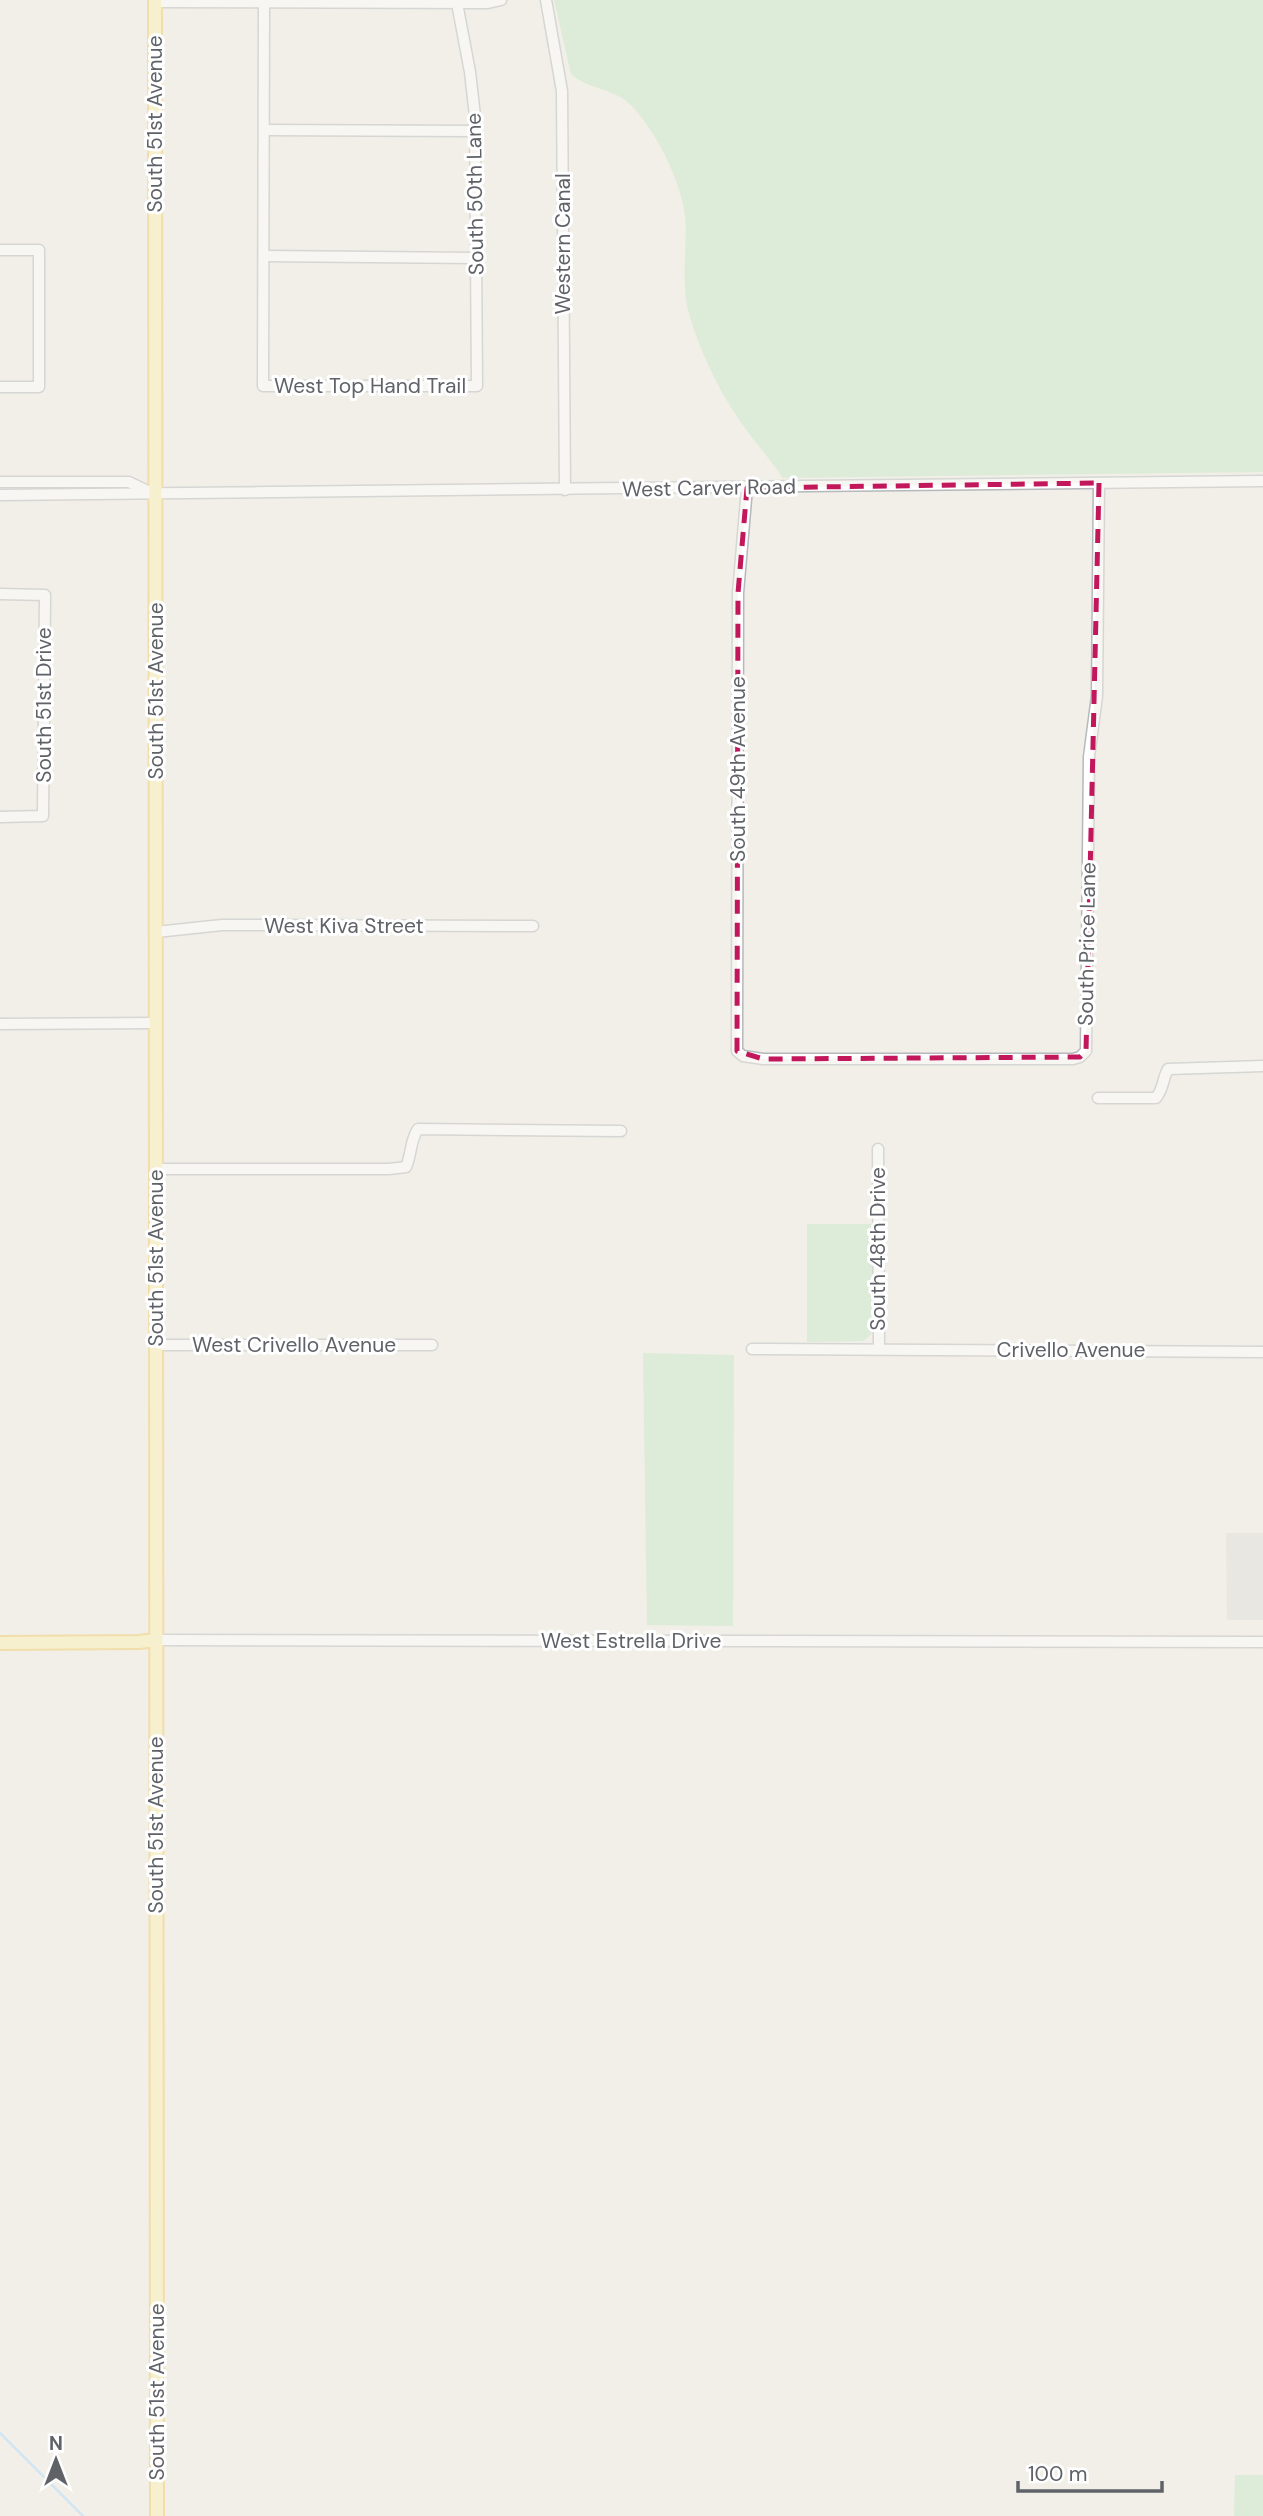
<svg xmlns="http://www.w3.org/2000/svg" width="1263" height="2516" font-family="'DM Sans',sans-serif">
  <rect width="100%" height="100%" fill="#f1efe8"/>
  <path fill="#e0deda" d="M1226,1533H1263V1620H1227Z"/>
  <g fill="#c5e8c5">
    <path d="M554,0H1263V472L783,478C767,455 747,433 732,409C715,382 699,348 690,317C681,289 686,255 686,226C685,188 658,134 632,106C613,87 588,90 571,74Z"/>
    <path d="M807,1224H875L876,1330L863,1341L807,1342Z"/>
    <path d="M643,1353L734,1355L733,1626L647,1625Z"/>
    <path d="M1235,2475H1263V2516H1234Z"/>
  </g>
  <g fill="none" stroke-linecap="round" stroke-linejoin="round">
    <path stroke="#aadaff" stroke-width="2.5" d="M0,2433L83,2516"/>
    <defs>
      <g id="minor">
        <path d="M546,0L562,91L565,490"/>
        <path d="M155,2L488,3L501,0"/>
        <path d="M264,3L263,386H477L475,116L470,72L457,3"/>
        <path d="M264,130L475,131"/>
        <path d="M0,250H39V387H0"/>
        <path d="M264,256L476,258"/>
        <path d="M0,482H129L152,493"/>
        <path d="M747,488L738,593L737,1051L743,1056L763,1059H1073L1080,1057L1086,1051L1089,757L1097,696L1099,483"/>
        <path d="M0,495L1263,481"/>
        <path d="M0,594L45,595L43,816L0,817"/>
        <path d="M156,932L222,925L533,926"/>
        <path d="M0,1024L156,1023"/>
        <path d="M1098,1098H1156C1164,1088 1162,1080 1168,1069L1263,1066"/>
        <path d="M878,1149L879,1349"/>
        <path d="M156,1169H389L406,1167C412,1153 410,1140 418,1129L621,1131"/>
        <path d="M156,1345H432"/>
        <path d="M752,1349L1263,1352"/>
        <path d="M156,1640L1263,1642"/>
      </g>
      <g id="major">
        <path d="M155,0L157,2516"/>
        <path d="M0,1643L139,1642L156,1640"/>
      </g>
    </defs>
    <use href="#minor" stroke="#b5b8bc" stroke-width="13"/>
    <use href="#major" stroke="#f2c960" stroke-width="16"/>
    <use href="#minor" stroke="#fff" stroke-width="10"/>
    <use href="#major" stroke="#fff2af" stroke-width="12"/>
  </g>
  <path d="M0 0H1263V2516H0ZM1099,483L1086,1051L1080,1057L763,1059L737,1051L738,593L747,488Z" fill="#f1efe8" fill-opacity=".55" fill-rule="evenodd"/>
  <path fill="none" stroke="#c2185b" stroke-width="5" stroke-dasharray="14 9" stroke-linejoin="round" d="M1099,483L1086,1051L1080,1057L763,1059L737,1051L738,593L747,488Z"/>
  <g text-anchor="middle" stroke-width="6" stroke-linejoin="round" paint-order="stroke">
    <g font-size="21" fill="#5f6368" stroke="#fff">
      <text transform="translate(155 124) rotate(-90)" y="7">South 51st Avenue</text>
      <text transform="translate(475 194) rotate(-91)" y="7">South 50th Lane</text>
      <text transform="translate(563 244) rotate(-90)" y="7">Western Canal</text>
      <text x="370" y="393">West Top Hand Trail</text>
      <text transform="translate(709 488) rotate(-1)" y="7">West Carver Road</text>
      <text transform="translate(156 691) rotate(-90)" y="7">South 51st Avenue</text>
      <text transform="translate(44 705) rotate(-90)" y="7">South 51st Drive</text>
      <text transform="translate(738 769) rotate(-90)" y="7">South 49th Avenue</text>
      <text x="344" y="933">West Kiva Street</text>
      <text transform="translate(1087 944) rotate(-89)" y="7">South Price Lane</text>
      <text transform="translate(878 1249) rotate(-90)" y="7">South 48th Drive</text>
      <text transform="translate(156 1258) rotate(-90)" y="7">South 51st Avenue</text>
      <text x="294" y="1352">West Crivello Avenue</text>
      <text x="1071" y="1357">Crivello Avenue</text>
      <text x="631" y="1648">West Estrella Drive</text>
      <text transform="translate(156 1825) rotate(-90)" y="7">South 51st Avenue</text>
      <text transform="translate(157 2392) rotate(-90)" y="7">South 51st Avenue</text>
    </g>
  </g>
  <g transform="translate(56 2460)" stroke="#ffffff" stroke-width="5" paint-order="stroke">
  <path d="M0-5L12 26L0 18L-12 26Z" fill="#5f6368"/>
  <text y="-10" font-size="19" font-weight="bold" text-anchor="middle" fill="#5f6368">N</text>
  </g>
  <path d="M1018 2481v10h144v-10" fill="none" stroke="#5f6368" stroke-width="3.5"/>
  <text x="1028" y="2481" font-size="21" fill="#5f6368" stroke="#ffffff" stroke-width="5" paint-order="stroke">100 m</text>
</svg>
